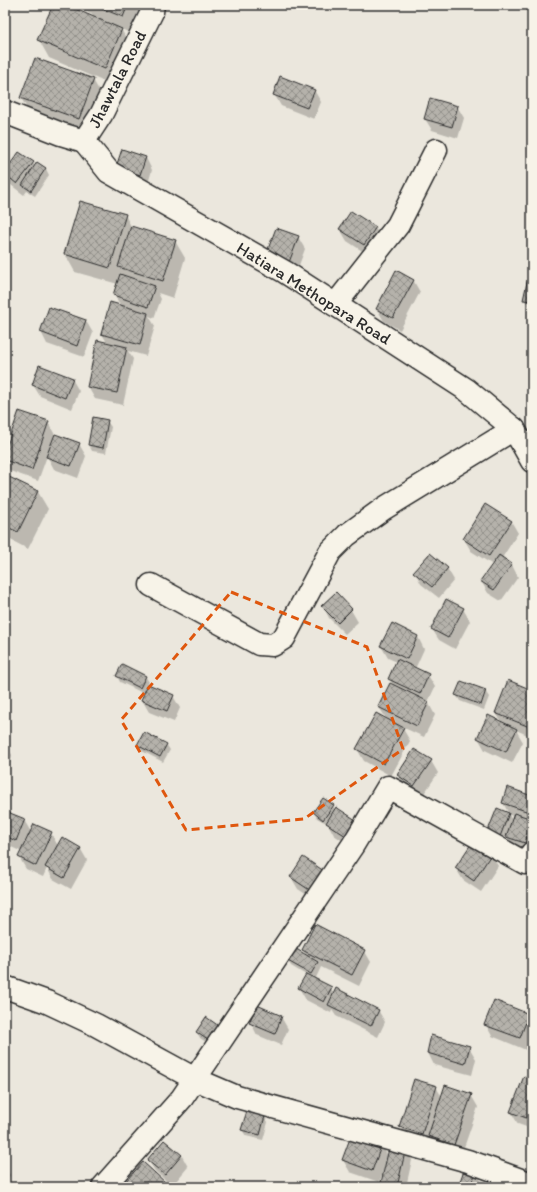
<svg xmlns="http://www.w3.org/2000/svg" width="537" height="1192" font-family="Itim,sans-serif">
  <defs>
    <pattern id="building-cross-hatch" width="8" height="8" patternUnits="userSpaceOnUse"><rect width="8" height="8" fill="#b5b2ab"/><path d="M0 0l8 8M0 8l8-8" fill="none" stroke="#93918b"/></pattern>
  </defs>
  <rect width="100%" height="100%" fill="#ebe7dd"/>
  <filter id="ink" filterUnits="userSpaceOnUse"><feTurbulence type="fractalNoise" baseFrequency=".025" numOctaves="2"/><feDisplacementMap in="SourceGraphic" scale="8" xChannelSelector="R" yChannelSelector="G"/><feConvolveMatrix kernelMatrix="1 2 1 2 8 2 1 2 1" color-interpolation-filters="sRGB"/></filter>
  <g filter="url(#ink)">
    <g fill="#0003" fill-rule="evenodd">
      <path d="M54,5H63L94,18L91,13L68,5H145L133,34L121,29L131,47L114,86L49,58L39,40Z"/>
      <path d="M93,80L103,97L89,136L31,115L21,98Z"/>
      <path d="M314,90L321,102L314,119L281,106L274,94Z"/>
      <path d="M457,106L464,118L458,138L432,130L425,119Z"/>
      <path d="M146,158L152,170L147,187L124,179Z"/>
      <path d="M33,163L35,167L38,164L46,169L49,175L35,196L27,191L24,195L11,185L5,174Z"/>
      <path d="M125,215L132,228L175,241L185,258L173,298L158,293L161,299L154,318L149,316L155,326L146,356L128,351L133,359L123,405L95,399L88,387L108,344L102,334L121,306L114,295L118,284L75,272L65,254Z"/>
      <path d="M375,228L382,240L370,256L347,241L340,229Z"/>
      <path d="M298,237L305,249L295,276L266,256Z"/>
      <path d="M532,264V311L524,299Z"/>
      <path d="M396,272L413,280L420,292L400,330L384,321L377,309Z"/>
      <path d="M49,308L86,321L93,333L84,357L47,344L41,332Z"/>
      <path d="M72,379L79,391L72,409L40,396L33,385Z"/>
      <path d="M107,421L111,427L106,453L92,451L89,445Z"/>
      <path d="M48,422L55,435L79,444L86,456L78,478L54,469L47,456L38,481L10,471L5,463V454Z"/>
      <path d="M5,476L38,492L48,509L28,549L5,537Z"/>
      <path d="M511,521L518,533L502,558L512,565L518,577L501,601L488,593L481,581L493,565L471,551L464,539Z"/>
      <path d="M447,568L454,580L439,598L421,584L415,572Z"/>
      <path d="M336,593L351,610L358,622L345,634L329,618L323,606Z"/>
      <path d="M463,609L470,621L455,649L439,640L432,629Z"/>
      <path d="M418,637L424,649L415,669L428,675L435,687L428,702L435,715L424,737L402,727L410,741L391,776L364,761L357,749L387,720L379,707L394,686L389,679L397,662L388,658L381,646Z"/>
      <path d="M117,676H145L149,682L147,685L173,696L180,708L174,722L149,712L142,700L145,694L120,682Z"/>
      <path d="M485,691L489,697L484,710L460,701L456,695Z"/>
      <path d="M532,691V737L516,730L523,742L512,763L485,750L478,738L502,723L496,713Z"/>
      <path d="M5,743L12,755L6,781H5Z"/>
      <path d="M166,744L170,750L163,762L142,751L138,745Z"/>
      <path d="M431,761L438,773L421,798L405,786L398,775Z"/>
      <path d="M507,789L532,797V855L514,849L506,835L501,847L497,810L509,814L503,803ZM509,815L514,816L512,820Z"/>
      <path d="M333,806L335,810L355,849L334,835L328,824L317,818L314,812Z"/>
      <path d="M5,812L24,820L31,832L51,833L58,846L80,848L87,860L71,889L53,879L47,868L43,877L26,869L19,857L22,852L5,844Z"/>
      <path d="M473,842L491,854L498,866L481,892L463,880L456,869Z"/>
      <path d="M304,859L321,904L298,889L291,877Z"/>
      <path d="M303,950H364L371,962L359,986L321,967L315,980L331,988L334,994L378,1010L385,1022L378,1037L336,1016L332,1010L331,1013L306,1000L299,988L306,975L291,966L287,960L307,957Z"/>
      <path d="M529,1015L532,1021V1035L526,1050L492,1036L486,1025Z"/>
      <path d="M281,1017L288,1029L281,1045L257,1035L251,1023Z"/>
      <path d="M206,1019L219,1051L200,1038L197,1032Z"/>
      <path d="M432,1037L469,1047L476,1059L472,1075L434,1065L428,1053Z"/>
      <path d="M532,1080V1129L518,1124L511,1112Z"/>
      <path d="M436,1087L442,1097L471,1095L478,1107L461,1156L436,1147L430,1138L428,1145L407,1138L401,1127Z"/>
      <path d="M265,1117L268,1122L263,1140L246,1136L242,1130Z"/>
      <path d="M164,1141L182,1156L188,1167L172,1186L155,1171L148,1160Z"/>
      <path d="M381,1144L388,1156L405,1149L412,1160L406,1187H381L385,1169L379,1182L350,1172L343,1160Z"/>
      <path d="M5,1167L10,1175L5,1185Z"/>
      <path d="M476,1172L483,1184L481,1187H459Z"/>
      <path d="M126,1182L165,1184L167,1187H129Z"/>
    </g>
    <g fill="url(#building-cross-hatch)" stroke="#2b2b2b">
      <path d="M53,5H66L122,29L105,69L37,40Z"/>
      <path d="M93,5H128L123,17Z"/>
      <path d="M35,58L94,79L79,119L20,98Z"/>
      <path d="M280,76L315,90L307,108L273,95Z"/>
      <path d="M430,98L458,106L452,127L424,119Z"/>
      <path d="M122,149L146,157L140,175L116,167Z"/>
      <path d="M19,152L34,162L17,184L5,174V171Z"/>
      <path d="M37,162L46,168L31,191L22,185Z"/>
      <path d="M80,201L126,214L110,268L64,254Z"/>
      <path d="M351,211L376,227L364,245L339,229Z"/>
      <path d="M131,226L176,240L163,281L118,267Z"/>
      <path d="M276,228L299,236L288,265L265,257Z"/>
      <path d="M532,260V301L523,300Z"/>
      <path d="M396,270L414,280L393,318L376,309Z"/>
      <path d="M120,274L155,286L148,307L113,295Z"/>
      <path d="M110,302L148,313L140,345L101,334Z"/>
      <path d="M49,307L86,320L77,346L40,332Z"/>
      <path d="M97,340L127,347L117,393L87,387Z"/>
      <path d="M39,365L73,378L65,398L32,385Z"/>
      <path d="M19,411L49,421L32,470L5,460V451Z"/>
      <path d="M93,417L108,420L103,448L88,445Z"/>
      <path d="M55,434L80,443L71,466L46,457Z"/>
      <path d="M5,475L38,491L18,532L5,526Z"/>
      <path d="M485,504L512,521L489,556L463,539Z"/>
      <path d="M430,553L448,568L432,587L413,572Z"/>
      <path d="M499,555L512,564L494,590L480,581Z"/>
      <path d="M336,592L352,609L338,623L321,606Z"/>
      <path d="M446,599L464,608L448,638L431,629Z"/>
      <path d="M392,623L418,636L407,659L380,646Z"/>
      <path d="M397,659L429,674L420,694L388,679Z"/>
      <path d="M122,664L146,676L140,688L116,676Z"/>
      <path d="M508,680L532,690V728L495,713Z"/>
      <path d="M461,681L486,690L481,705L455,695Z"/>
      <path d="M390,683L429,702L417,726L378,707Z"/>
      <path d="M148,684L174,695L167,711L141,700Z"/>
      <path d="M376,713L404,728L384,764L356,749Z"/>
      <path d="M488,715L517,729L506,752L477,738Z"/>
      <path d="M144,732L167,744L160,757L137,745Z"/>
      <path d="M414,749L432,760L414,786L397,775Z"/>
      <path d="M507,787L532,796V813L502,803Z"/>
      <path d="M323,798L334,805L323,820L313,812Z"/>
      <path d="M336,807L359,822L349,838L326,823Z"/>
      <path d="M497,808L509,813L498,842L485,838Z"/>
      <path d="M5,811L25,819L16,841L5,836Z"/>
      <path d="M514,813L532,819L525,843L506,837Z"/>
      <path d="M34,824L52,832L36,866L18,857Z"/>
      <path d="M62,837L81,848L64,878L45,867Z"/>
      <path d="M473,841L492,853L474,881L455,868Z"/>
      <path d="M303,857L327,873L314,893L290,877Z"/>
      <path d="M315,924L365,950L352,975L302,950Z"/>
      <path d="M293,947L318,962L311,974L286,960Z"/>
      <path d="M306,974L332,987L324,1002L298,988Z"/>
      <path d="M336,988L379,1010L371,1026L328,1005Z"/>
      <path d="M494,1000L529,1014L520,1038L484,1025Z"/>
      <path d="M257,1005L282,1016L275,1034L249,1023Z"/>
      <path d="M206,1017L226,1031L215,1045L196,1032Z"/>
      <path d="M431,1035L470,1046L465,1064L427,1053Z"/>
      <path d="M524,1076L532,1079V1120L510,1112Z"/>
      <path d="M414,1079L437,1086L422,1134L399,1127Z"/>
      <path d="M445,1085L472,1094L454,1145L428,1136Z"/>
      <path d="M247,1111L265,1116L260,1135L241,1130Z"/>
      <path d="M352,1133L382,1144L372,1171L342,1160Z"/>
      <path d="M164,1140L182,1155L165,1175L147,1160Z"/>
      <path d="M390,1144L406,1148L397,1187H380Z"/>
      <path d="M143,1162L166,1183L162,1187H130L125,1182Z"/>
      <path d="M465,1167L476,1171L471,1187H458Z"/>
    </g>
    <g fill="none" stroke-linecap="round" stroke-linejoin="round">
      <defs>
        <g id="minor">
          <path d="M5,112L61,134L84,141L101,115L152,12L153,5"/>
          <path d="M84,141L109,172L285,272L467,390L514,429L532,461"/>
          <path d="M335,305L398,225L436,150"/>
          <path d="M151,585L259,644L273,645L284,638L330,552L347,535L383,509L514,429"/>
          <path d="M5,987L47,1002L96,1025L195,1079L237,1097L468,1161L532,1184"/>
          <path d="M103,1187L182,1098L353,845L388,787L525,863L532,853"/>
        </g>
      </defs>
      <use href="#minor" stroke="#2b2b2b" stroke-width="25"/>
      <use href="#minor" stroke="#f7f3e8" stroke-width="22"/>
    </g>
  </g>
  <path fill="none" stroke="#df570e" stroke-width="3" stroke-dasharray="8 5" stroke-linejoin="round" d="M231,592L367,647L403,749L304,819L186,830L121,720Z"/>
  <g text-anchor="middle" stroke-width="3" stroke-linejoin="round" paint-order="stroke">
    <g font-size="17" fill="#2b2b2b" stroke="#f7f3e8">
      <text transform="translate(117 79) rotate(-63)" y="6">Jhawtala Road</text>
      <text transform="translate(314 293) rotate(32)" y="6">Hatiara Methopara Road</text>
    </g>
  </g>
  <rect width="537" height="1192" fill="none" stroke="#f7f3e8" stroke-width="20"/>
  <rect x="10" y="10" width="517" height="1172" fill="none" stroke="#2b2b2b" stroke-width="1.5" filter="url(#ink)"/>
</svg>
